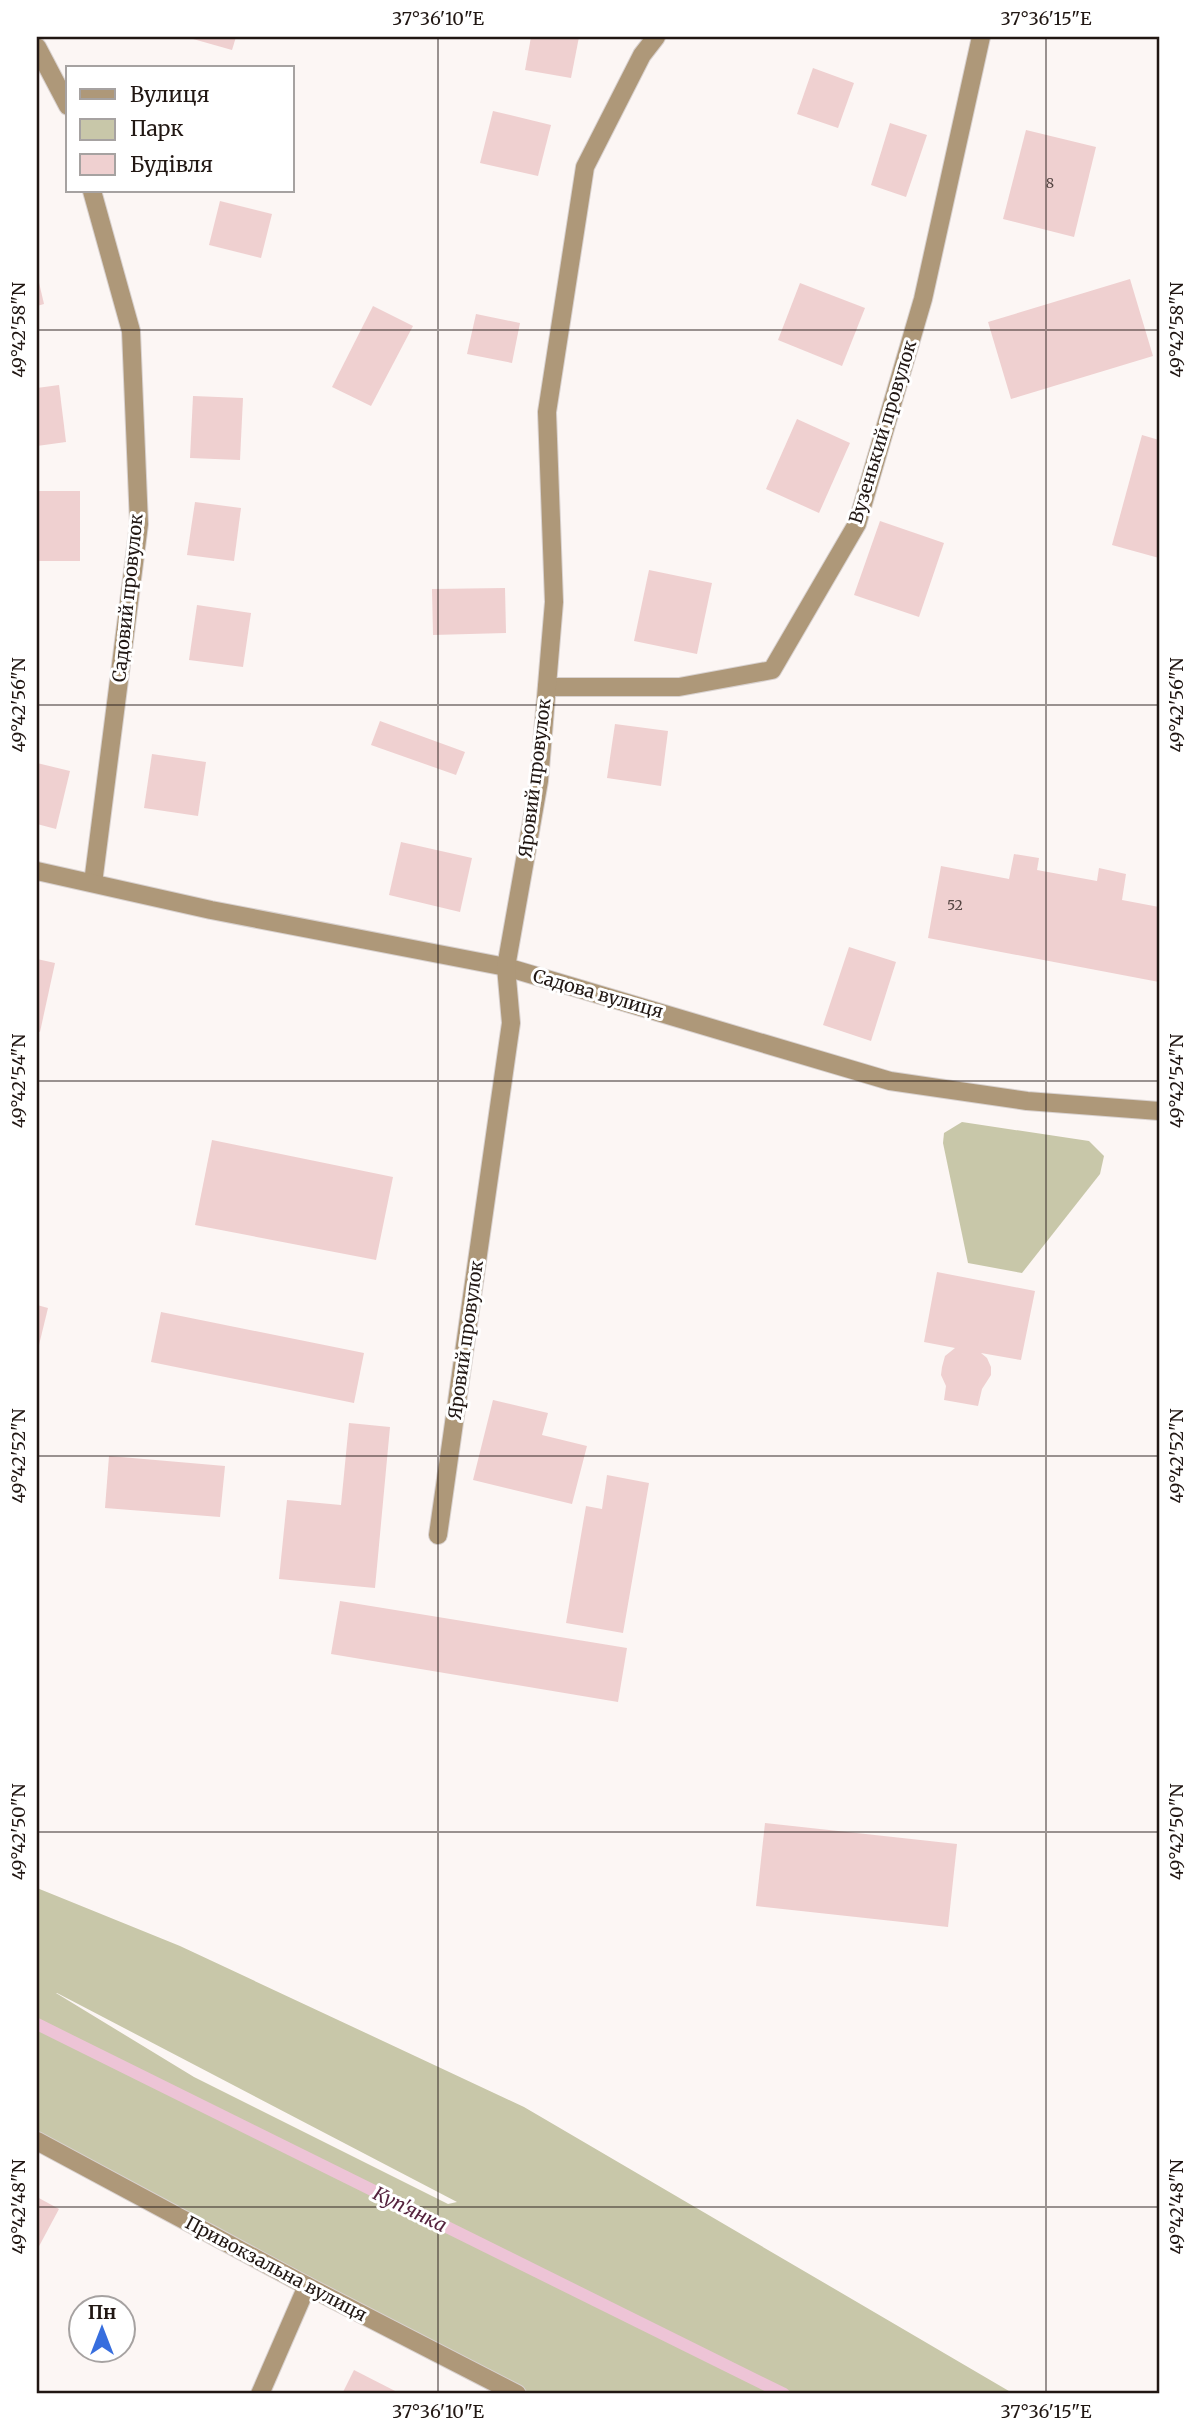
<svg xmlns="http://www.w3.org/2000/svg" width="1196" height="2431" font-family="Merriweather,serif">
  <rect width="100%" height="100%" fill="#fcf6f4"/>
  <g fill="#c8c7a9" fill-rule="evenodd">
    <path d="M962,1122L1089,1141L1104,1156L1100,1174L1022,1273L968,1263L943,1143L944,1133Z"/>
    <path d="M37,1888L180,1946L524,2107L1014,2394H520L37,2141ZM56,1993H57L457,2202L448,2204L194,2077Z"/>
  </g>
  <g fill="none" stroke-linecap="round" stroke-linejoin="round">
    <path stroke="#edc4d6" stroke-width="12" d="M37,2024L784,2394"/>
  </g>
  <g fill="#efd0d0">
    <path d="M186,37H236L232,50Z"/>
    <path d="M531,37H579L571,78L525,70Z"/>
    <path d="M813,68L854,83L838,128L797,114Z"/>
    <path d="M493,111L551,125L538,176L480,163Z"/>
    <path d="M890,123L927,135L906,197L871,185Z"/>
    <path d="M1026,130L1096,147L1074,237L1003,219Z"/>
    <path d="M220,201L272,214L261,258L209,245Z"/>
    <path d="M37,274L44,304L37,306Z"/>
    <path d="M1130,279L1153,356L1011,399L988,322Z"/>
    <path d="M800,283L865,308L842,366L778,340Z"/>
    <path d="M373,306L413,326L371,406L332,387Z"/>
    <path d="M476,314L520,323L512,363L467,354Z"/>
    <path d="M59,385L66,442L37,446V388Z"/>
    <path d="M193,396L243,398L240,460L190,458Z"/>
    <path d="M797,419L850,443L819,513L766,489Z"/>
    <path d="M1142,435L1159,440V558L1112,545Z"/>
    <rect x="37" y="491" width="43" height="70"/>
    <path d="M195,502L241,508L234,561L187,555Z"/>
    <path d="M880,521L944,543L919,617L854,595Z"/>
    <path d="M649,570L712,583L697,654L634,641Z"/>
    <path d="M505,588L506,633L433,635L432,589Z"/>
    <path d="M197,605L251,613L243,667L189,660Z"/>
    <path d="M380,721L465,752L456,775L371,745Z"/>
    <path d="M615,724L668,731L661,786L607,778Z"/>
    <path d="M152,754L206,762L198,816L144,808Z"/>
    <path d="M37,763L70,771L56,829L37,824Z"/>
    <path d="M401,842L472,858L460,912L389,895Z"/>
    <path d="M1014,854L1039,858L1037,870L1097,881L1099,868L1126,874L1122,900L1159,907V982L928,938L941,866L1009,879Z"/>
    <path d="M849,947L896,962L871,1041L823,1025Z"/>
    <path d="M37,959L55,963L40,1032L37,1031Z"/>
    <path d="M212,1140L393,1177L376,1260L195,1225Z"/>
    <path d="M937,1272L1035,1291L1021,1360L981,1353L987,1358L991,1367V1375L982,1389L978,1406L944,1400L946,1386L941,1375L942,1367L945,1356L955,1348L924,1342Z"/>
    <path d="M37,1305L48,1308L38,1349H37Z"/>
    <path d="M161,1312L364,1353L354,1403L151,1362Z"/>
    <path d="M493,1400L548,1413L542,1435L587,1446L572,1504L473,1480Z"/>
    <path d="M349,1423L390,1427L375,1588L279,1579L287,1500L341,1505Z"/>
    <path d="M109,1456L225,1466L220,1517L105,1508Z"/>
    <path d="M607,1475L649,1483L623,1633L566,1623L586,1506L602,1509Z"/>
    <path d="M340,1601L627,1648L618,1702L331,1654Z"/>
    <path d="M765,1823L957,1844L948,1927L756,1906Z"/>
    <path d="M37,2197L59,2209L37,2250Z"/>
    <path d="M354,2370L401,2394H342Z"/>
  </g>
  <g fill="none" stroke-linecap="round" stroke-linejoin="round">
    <defs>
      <g id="minor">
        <path d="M37,47L68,106"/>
        <path d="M92,191L131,331L139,524L93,883"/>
        <path d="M547,687H679L772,670L857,524L923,299L981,37"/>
        <path d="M37,871L211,910L506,967L890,1081L1027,1101L1159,1111"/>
        <path d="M438,1535L511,1023L506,967L539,781L554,602L547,412L585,167L642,55L656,37"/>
        <path d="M37,2141L307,2286L517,2394"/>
        <path d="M260,2394L307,2286"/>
      </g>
    </defs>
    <use href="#minor" stroke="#d9d2d0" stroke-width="20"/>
    <use href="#minor" stroke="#ae9879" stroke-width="18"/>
  </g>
  <path fill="none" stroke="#211713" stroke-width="2" stroke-opacity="0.45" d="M438,37V2394M1046,37V2394M37,330H1159M37,705H1159M37,1081H1159M37,1456H1159M37,1832H1159M37,2207H1159"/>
  <g text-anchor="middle" stroke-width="6" stroke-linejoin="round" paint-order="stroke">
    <g font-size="14" fill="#544542">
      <text x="1050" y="188">8</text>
      <text x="955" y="910">52</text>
    </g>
    <g font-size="18" fill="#211713" stroke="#fff">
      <text transform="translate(883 432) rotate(-73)" y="6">Вузенький провулок</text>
      <text transform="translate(128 598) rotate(-84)" y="6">Садовий провулок</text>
      <text transform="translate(535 778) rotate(-83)" y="6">Яровий провулок</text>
      <text transform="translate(598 994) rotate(16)" y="6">Садова вулиця</text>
      <text transform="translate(466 1340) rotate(-82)" y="6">Яровий провулок</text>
      <text transform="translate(276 2269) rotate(28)" y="6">Привокзальна вулиця</text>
    </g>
    <g font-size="19" font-style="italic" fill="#55233e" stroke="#fff">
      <text transform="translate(410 2209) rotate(26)" y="7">Куп'янка</text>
    </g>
  </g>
  <rect width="1196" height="2431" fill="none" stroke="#ffffff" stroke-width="77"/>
  <rect x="66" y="66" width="228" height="126" fill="#ffffff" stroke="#a6a2a1" stroke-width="2"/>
  <rect x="80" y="89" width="35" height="10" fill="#ae9879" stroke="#a6a2a1" stroke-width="2"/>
  <text x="130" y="102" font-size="21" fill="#211713">Вулиця</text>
  <rect x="80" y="119" width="35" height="21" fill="#c8c7a9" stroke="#a6a2a1" stroke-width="2"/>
  <text x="130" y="136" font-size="21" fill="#211713">Парк</text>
  <rect x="80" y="154" width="35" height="21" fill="#efd0d0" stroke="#a6a2a1" stroke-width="2"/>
  <text x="130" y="172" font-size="21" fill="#211713">Будівля</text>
  <g transform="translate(102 2329)"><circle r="33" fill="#ffffff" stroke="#a6a2a1" stroke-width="2"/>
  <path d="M0-5L12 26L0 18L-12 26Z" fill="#376ede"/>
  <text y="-10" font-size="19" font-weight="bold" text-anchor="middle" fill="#211713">Пн</text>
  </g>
  <rect x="38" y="38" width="1120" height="2354" fill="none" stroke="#211713" stroke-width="2.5"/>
  <g font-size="18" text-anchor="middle" fill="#211713">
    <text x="438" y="25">37°36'10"E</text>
    <text x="1046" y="25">37°36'15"E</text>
    <text transform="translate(19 330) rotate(-90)" y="6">49°42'58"N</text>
    <text transform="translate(1177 330) rotate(-90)" y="6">49°42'58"N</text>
    <text transform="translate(19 705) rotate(-90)" y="6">49°42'56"N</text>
    <text transform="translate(1177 705) rotate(-90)" y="6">49°42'56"N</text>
    <text transform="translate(19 1081) rotate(-90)" y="6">49°42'54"N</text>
    <text transform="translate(1177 1081) rotate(-90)" y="6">49°42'54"N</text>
    <text transform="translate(19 1456) rotate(-90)" y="6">49°42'52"N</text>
    <text transform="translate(1177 1456) rotate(-90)" y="6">49°42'52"N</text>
    <text transform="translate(19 1832) rotate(-90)" y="6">49°42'50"N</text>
    <text transform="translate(1177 1832) rotate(-90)" y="6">49°42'50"N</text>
    <text transform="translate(19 2207) rotate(-90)" y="6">49°42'48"N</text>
    <text transform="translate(1177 2207) rotate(-90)" y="6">49°42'48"N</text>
    <text x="438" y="2418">37°36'10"E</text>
    <text x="1046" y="2418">37°36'15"E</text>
  </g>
</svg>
